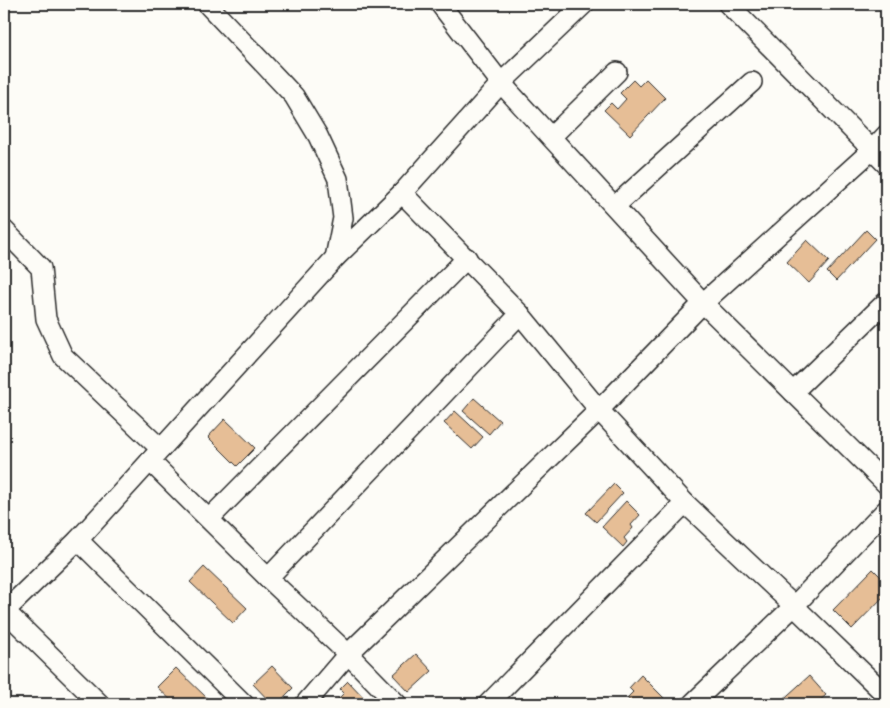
<svg xmlns="http://www.w3.org/2000/svg" width="890" height="708" font-family="Delius,sans-serif">
  <rect width="100%" height="100%" fill="#fdfcf7"/>
  <filter id="ink" filterUnits="userSpaceOnUse"><feTurbulence type="fractalNoise" baseFrequency=".02" numOctaves="2"/><feDisplacementMap in="SourceGraphic" scale="10" xChannelSelector="R" yChannelSelector="G"/><feConvolveMatrix kernelMatrix="1 2 1 2 8 2 1 2 1" color-interpolation-filters="sRGB"/></filter>
  <g filter="url(#ink)">
    <g fill="#e6be96" stroke="#2b2b2b">
      <path d="M646,79L665,98L630,135L604,110L611,103L617,109L626,99L620,93L633,80L639,86Z"/>
      <path d="M866,230L875,239L836,281L827,272Z"/>
      <path d="M807,240L829,261L809,283L787,262Z"/>
      <path d="M474,398L500,421L489,434L463,411Z"/>
      <path d="M455,411L483,437L472,449L444,423Z"/>
      <path d="M225,419L255,448L237,466L208,437Z"/>
      <path d="M614,484L623,493L596,522L586,513Z"/>
      <path d="M626,501L640,515L631,525L633,528L624,538L627,542L623,547L602,527Z"/>
      <path d="M204,567L247,608L233,623L190,582Z"/>
      <path d="M873,569L886,582V594L852,629L833,610Z"/>
      <path d="M416,654L432,671L409,692L393,675Z"/>
      <path d="M272,666L293,688L277,704H272L253,684Z"/>
      <path d="M176,668L208,699L202,704H175L157,687Z"/>
      <path d="M641,675L664,698L658,704H634L627,698L633,692L629,688Z"/>
      <path d="M809,676L826,695L816,704H778Z"/>
      <path d="M348,681L369,703L367,704H333L344,693L340,689Z"/>
    </g>
    <g fill="none" stroke-linecap="round" stroke-linejoin="round">
      <defs>
        <g id="minor">
          <path d="M207,4L294,96L318,136L338,179L343,218L335,258"/>
          <path d="M440,4L501,83L703,303L886,484"/>
          <path d="M728,4L886,164"/>
          <path d="M551,137L617,72"/>
          <path d="M402,193L520,314L599,410L685,503L794,606L886,695"/>
          <path d="M615,206L752,82"/>
          <path d="M4,230L41,268L46,319L63,356L161,449"/>
          <path d="M793,392L886,302"/>
          <path d="M150,461L268,578L348,654L397,704"/>
          <path d="M209,519L467,258"/>
          <path d="M78,540L244,704"/>
          <path d="M268,578L520,314"/>
          <path d="M5,611L100,704"/>
          <path d="M4,612L78,540L335,258L402,193L501,83L584,4"/>
          <path d="M305,704L348,654L599,410L703,303L872,150L886,135"/>
          <path d="M488,704L685,503"/>
          <path d="M692,704L794,606L886,510"/>
        </g>
      </defs>
      <use href="#minor" stroke="#2b2b2b" stroke-width="22"/>
      <use href="#minor" stroke="#fdfcf7" stroke-width="19"/>
    </g>
  </g>
  <rect width="890" height="708" fill="none" stroke="#fdfcf7" stroke-width="20"/>
  <rect x="10" y="10" width="870" height="688" fill="none" stroke="#2b2b2b" stroke-width="2" filter="url(#ink)"/>
</svg>
